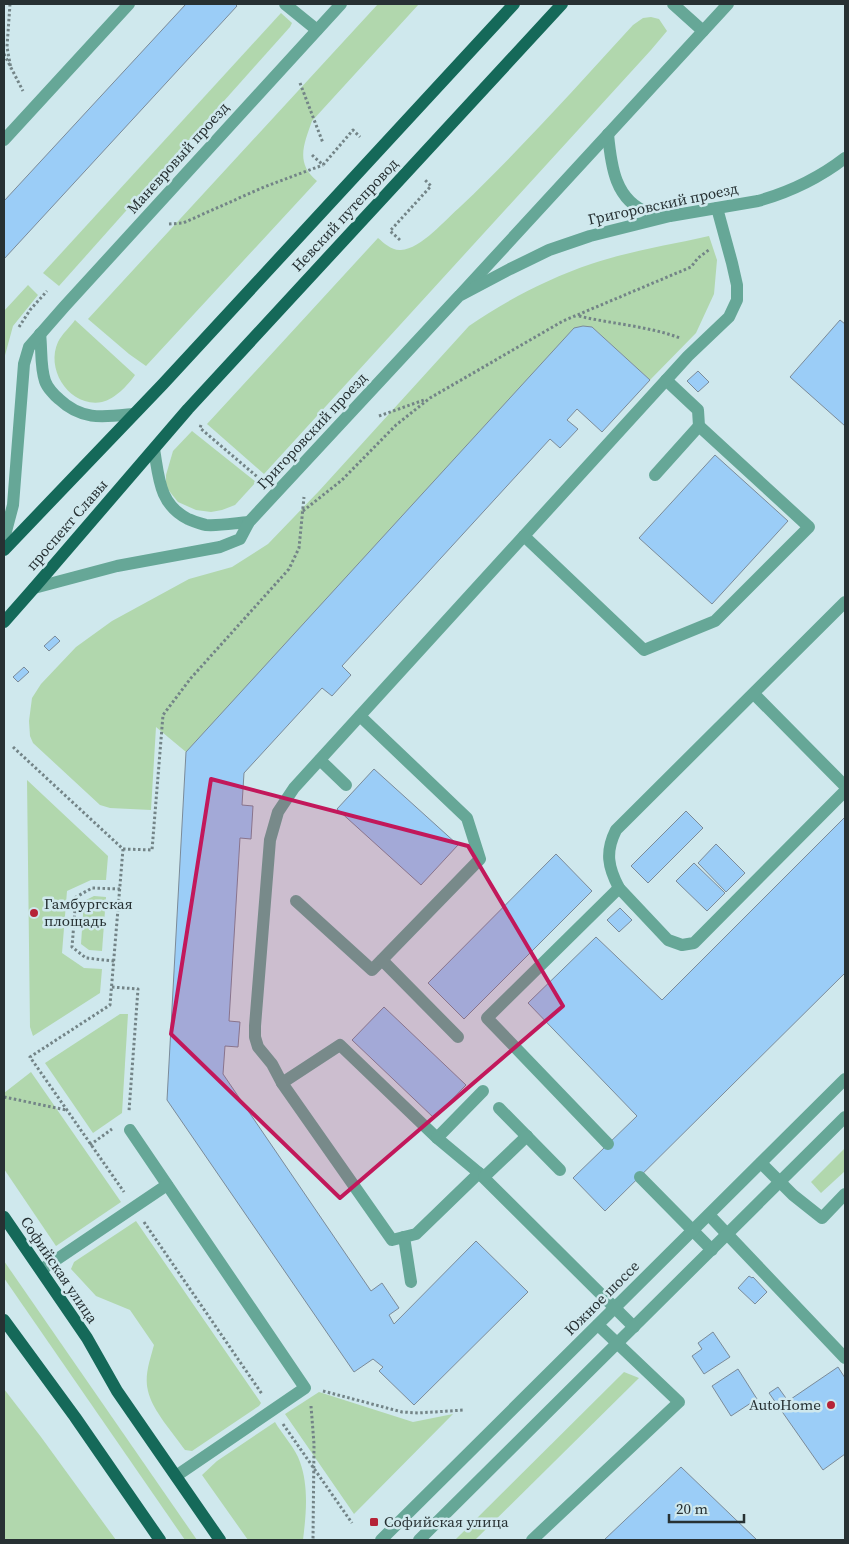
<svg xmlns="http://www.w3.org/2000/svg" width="849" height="1544" font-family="'Source Serif 4',serif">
  <rect width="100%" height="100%" fill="#cfe8ed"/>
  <g fill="#b1d7ad">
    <path d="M378,4H419L312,121C304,144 295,163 317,181L146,366L129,354L88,319Z"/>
    <path d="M281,13L292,23L290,27L59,286L43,273Z"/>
    <path d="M651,17L659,19L667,31L651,50L264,474L207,424L378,238C384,243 392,251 401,250C421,249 446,219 461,206C521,149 577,86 633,25L643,18Z"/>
    <path d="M709,236L717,260L714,294L696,333L650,380L592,327L186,752L156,727L151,810L110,808L100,805L33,743L30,736L29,721L32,698L41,684L76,647L112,621L189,579L232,567L268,544L319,491L469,326C507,300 547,279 591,264C629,251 670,245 709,236Z"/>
    <path d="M28,285L38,295L13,326L4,359V311Z"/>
    <path d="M75,320L135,375C128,385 115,399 102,402C70,408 45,370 58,342C62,334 70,327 75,320Z"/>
    <path d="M192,431L256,482L235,505L222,510L211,512L196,510L178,502L166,487V475L173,451Z"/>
    <path d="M27,780L108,856L106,880H91L67,891L62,953L84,968L102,969L100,993L33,1036L30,1027Z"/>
    <path d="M94,896L106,897L102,951L89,950L81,944L84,901Z"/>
    <path d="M120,1014H128L122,1113L93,1133L45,1063Z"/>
    <path d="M31,1072L121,1202L56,1246L4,1169V1093Z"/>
    <path d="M845,1148V1171L821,1193L811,1182Z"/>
    <path d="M136,1221L261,1403L259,1406L192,1451L185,1450C174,1434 152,1410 148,1391C144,1376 150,1360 154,1345L130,1310L96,1296L71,1269L74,1262Z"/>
    <path d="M4,1261L197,1540H185L4,1278Z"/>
    <path d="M624,1372L639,1378L475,1540H455Z"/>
    <path d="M4,1389L41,1437L116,1540H4Z"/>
    <path d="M319,1392L413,1422L453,1414L354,1514L285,1414Z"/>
    <path d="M275,1422C282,1434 296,1449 300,1462C309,1487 306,1515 303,1540H248L202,1475L217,1461Z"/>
  </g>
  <g fill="#9bcdf7" stroke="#7b8b99">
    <path d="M186,4H235L237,6L4,259V201Z"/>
    <path d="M840,320L845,324V426L790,377Z"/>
    <path d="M583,326L592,327L650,380L602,432L577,409L567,420L578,429L560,448L550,439L342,666L351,675L332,696L322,688L244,773L242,805L253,806L251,839L240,838L229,1021L240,1022L238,1047L225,1046L223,1074L371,1291L382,1283L399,1308L389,1315L394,1324L476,1241L528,1292L414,1405L379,1371L383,1367L373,1359L354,1372L167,1100L186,752L574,328Z"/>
    <path d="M698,371L709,382L698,392L687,381Z"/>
    <path d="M715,455L788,521L712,604L639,538Z"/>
    <path d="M55,636L60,641L49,651L44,646Z"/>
    <path d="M24,667L29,672L18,682L13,677Z"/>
    <path d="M374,769L458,845L421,885L337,809Z"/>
    <path d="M686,811L703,828L648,883L631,866Z"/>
    <path d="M845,817V973L605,1211L573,1178L637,1116L528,1003L596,937L662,1000Z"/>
    <path d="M716,844L745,873L726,892L698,863Z"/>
    <path d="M556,854L592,891L464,1019L428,983Z"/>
    <path d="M694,863L725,893L707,911L676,881Z"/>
    <path d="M620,908L632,920L619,932L607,920Z"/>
    <path d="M384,1007L466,1085L434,1118L352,1040Z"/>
    <path d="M749,1276L752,1278L753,1277L767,1292L755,1304L738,1288Z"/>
    <path d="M713,1332L730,1357L704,1374L692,1356L702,1349L698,1343Z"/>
    <path d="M838,1367L845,1378V1454L823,1470L769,1393L778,1387L788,1401Z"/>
    <path d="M738,1369L757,1399L731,1416L712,1386Z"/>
    <path d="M681,1467L757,1540H604Z"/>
  </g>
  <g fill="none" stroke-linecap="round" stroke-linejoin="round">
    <g stroke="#738487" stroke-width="3" stroke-dasharray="2.5 2.5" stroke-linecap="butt">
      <path d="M10,4L7,47L11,69"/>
      <path d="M4,54L23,91"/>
      <path d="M300,83L323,143"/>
      <path d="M312,155L323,165L353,130L360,137"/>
      <path d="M169,224L183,223L264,187L323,165"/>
      <path d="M400,240L390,231L431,186L424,179"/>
      <path d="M579,316C612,324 648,326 680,338"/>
      <path d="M19,327L30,310L47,291"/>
      <path d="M379,416L424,400"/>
      <path d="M201,425L200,428L261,480"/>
      <path d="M303,511L342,480L396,425L430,398L563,321L691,267L698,258L710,249"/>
      <path d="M13,747L123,849L110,1005L30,1057L124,1192"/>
      <path d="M123,849L152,850L163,715L191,678L289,569L299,548L304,497"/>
      <path d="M114,961L86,958L72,947L76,897L92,888L120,889"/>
      <path d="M112,987L138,989L129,1111"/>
      <path d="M4,1097L66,1110"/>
      <path d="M90,1145L112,1129"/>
      <path d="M144,1222L262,1394"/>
      <path d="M323,1391L402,1412L418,1413L464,1410"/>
      <path d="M311,1406L314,1444L313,1540"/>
      <path d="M283,1424L352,1523"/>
    </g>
    <g stroke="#66a797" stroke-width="12">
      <path d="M285,4L317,30"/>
      <path d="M673,4L703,31"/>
      <path d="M4,140L129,4"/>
      <path d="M655,475L699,426"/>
      <path d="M524,536L644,650L715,621L809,527L699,426L698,410L666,380"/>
      <path d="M754,694L845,786"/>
      <path d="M320,760L346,785"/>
      <path d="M619,888C608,867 605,852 616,830L845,602"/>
      <path d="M296,901L372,970L480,859L467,818L360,716"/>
      <path d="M382,960L458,1037"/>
      <path d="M282,1083L340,1045L437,1138L479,1173L634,1327"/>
      <path d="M499,1108L560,1170"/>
      <path d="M130,1130L305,1388L176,1476"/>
      <path d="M437,1138L483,1091"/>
      <path d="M608,1144L487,1018L619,888L668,940L682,945L694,943L845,791"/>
      <path d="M761,1163L793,1195L822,1218L845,1194"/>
      <path d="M479,1173L416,1234L392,1240L282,1083L272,1064L258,1047L255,1037V1026L270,840L278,812L294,788L688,356L729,317L737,300V285L732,263L717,208"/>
      <path d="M484,1177L527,1136"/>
      <path d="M640,1177L712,1250"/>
      <path d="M709,1215L845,1358"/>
      <path d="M404,1237L411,1282"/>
      <path d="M41,1270L167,1185"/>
      <path d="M532,1540L679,1402L598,1325"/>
    </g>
    <g stroke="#66a797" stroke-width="12">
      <path d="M608,134C611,166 615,201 649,213C655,215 663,215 669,216"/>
      <path d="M461,294L728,4"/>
      <path d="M40,334C42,349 40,366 45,381C47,387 54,395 59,399C82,421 104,417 133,414"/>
      <path d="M154,449C159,478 159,504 188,519C193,521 200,524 206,525C220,526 235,523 249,522"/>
      <path d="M4,539L13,505L24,364L29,347L64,307L341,4"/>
    </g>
    <g stroke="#66a797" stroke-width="12">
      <path d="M34,588L117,566L220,547L240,539L249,522L459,296L510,269L549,250L590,236L670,216L758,201C790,192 819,178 845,158"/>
      <path d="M381,1540L845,1079"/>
      <path d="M419,1540L845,1117"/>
    </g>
    <g stroke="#156959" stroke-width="12">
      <path d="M4,550L163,384L514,4"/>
      <path d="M4,622L34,588L188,409L562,4"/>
      <path d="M4,1217L87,1338L117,1391L220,1540"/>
      <path d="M4,1320L75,1417L160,1540"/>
    </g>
  </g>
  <path fill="#c2185b" fill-opacity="0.2" stroke="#c2185b" stroke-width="4" stroke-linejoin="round" d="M211,779L468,846L563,1006L340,1198L171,1034Z"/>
  <g fill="#b52337" stroke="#cfe8ed" stroke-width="2">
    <circle cx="34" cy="913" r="5"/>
    <circle cx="831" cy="1405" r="5"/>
    <rect x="369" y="1517" width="10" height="10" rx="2.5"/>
  </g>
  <g text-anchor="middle" stroke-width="5" stroke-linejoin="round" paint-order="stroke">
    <g font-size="15" fill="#273133" stroke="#cfe8ed">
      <text transform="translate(178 158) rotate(-48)" y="5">Маневровый проезд</text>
      <text transform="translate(663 204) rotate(-12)" y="5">Григоровский проезд</text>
      <text transform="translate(345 215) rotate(-47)" y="5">Невский путепровод</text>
      <text transform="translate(312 431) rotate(-47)" y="5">Григоровский проезд</text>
      <text transform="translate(67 525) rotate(-49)" y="5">проспект Славы</text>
      <text transform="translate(59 1270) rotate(56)" y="5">Софийская улица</text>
      <text transform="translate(602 1298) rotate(-45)" y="5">Южное шоссе</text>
    </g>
    <g font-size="15" fill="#273133" stroke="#cfe8ed" text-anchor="start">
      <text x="44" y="909">Гамбургская<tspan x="44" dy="17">площадь</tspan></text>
      <text x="821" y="1410" text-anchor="end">AutoHome</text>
      <text x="384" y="1527">Софийская улица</text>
    </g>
  </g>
  <rect width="849" height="1544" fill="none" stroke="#273133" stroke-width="10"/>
  <path d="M669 1514v8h75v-8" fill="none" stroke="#273133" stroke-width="2.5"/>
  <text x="676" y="1514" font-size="15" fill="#273133" stroke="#cfe8ed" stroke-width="4" paint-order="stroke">20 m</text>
</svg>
